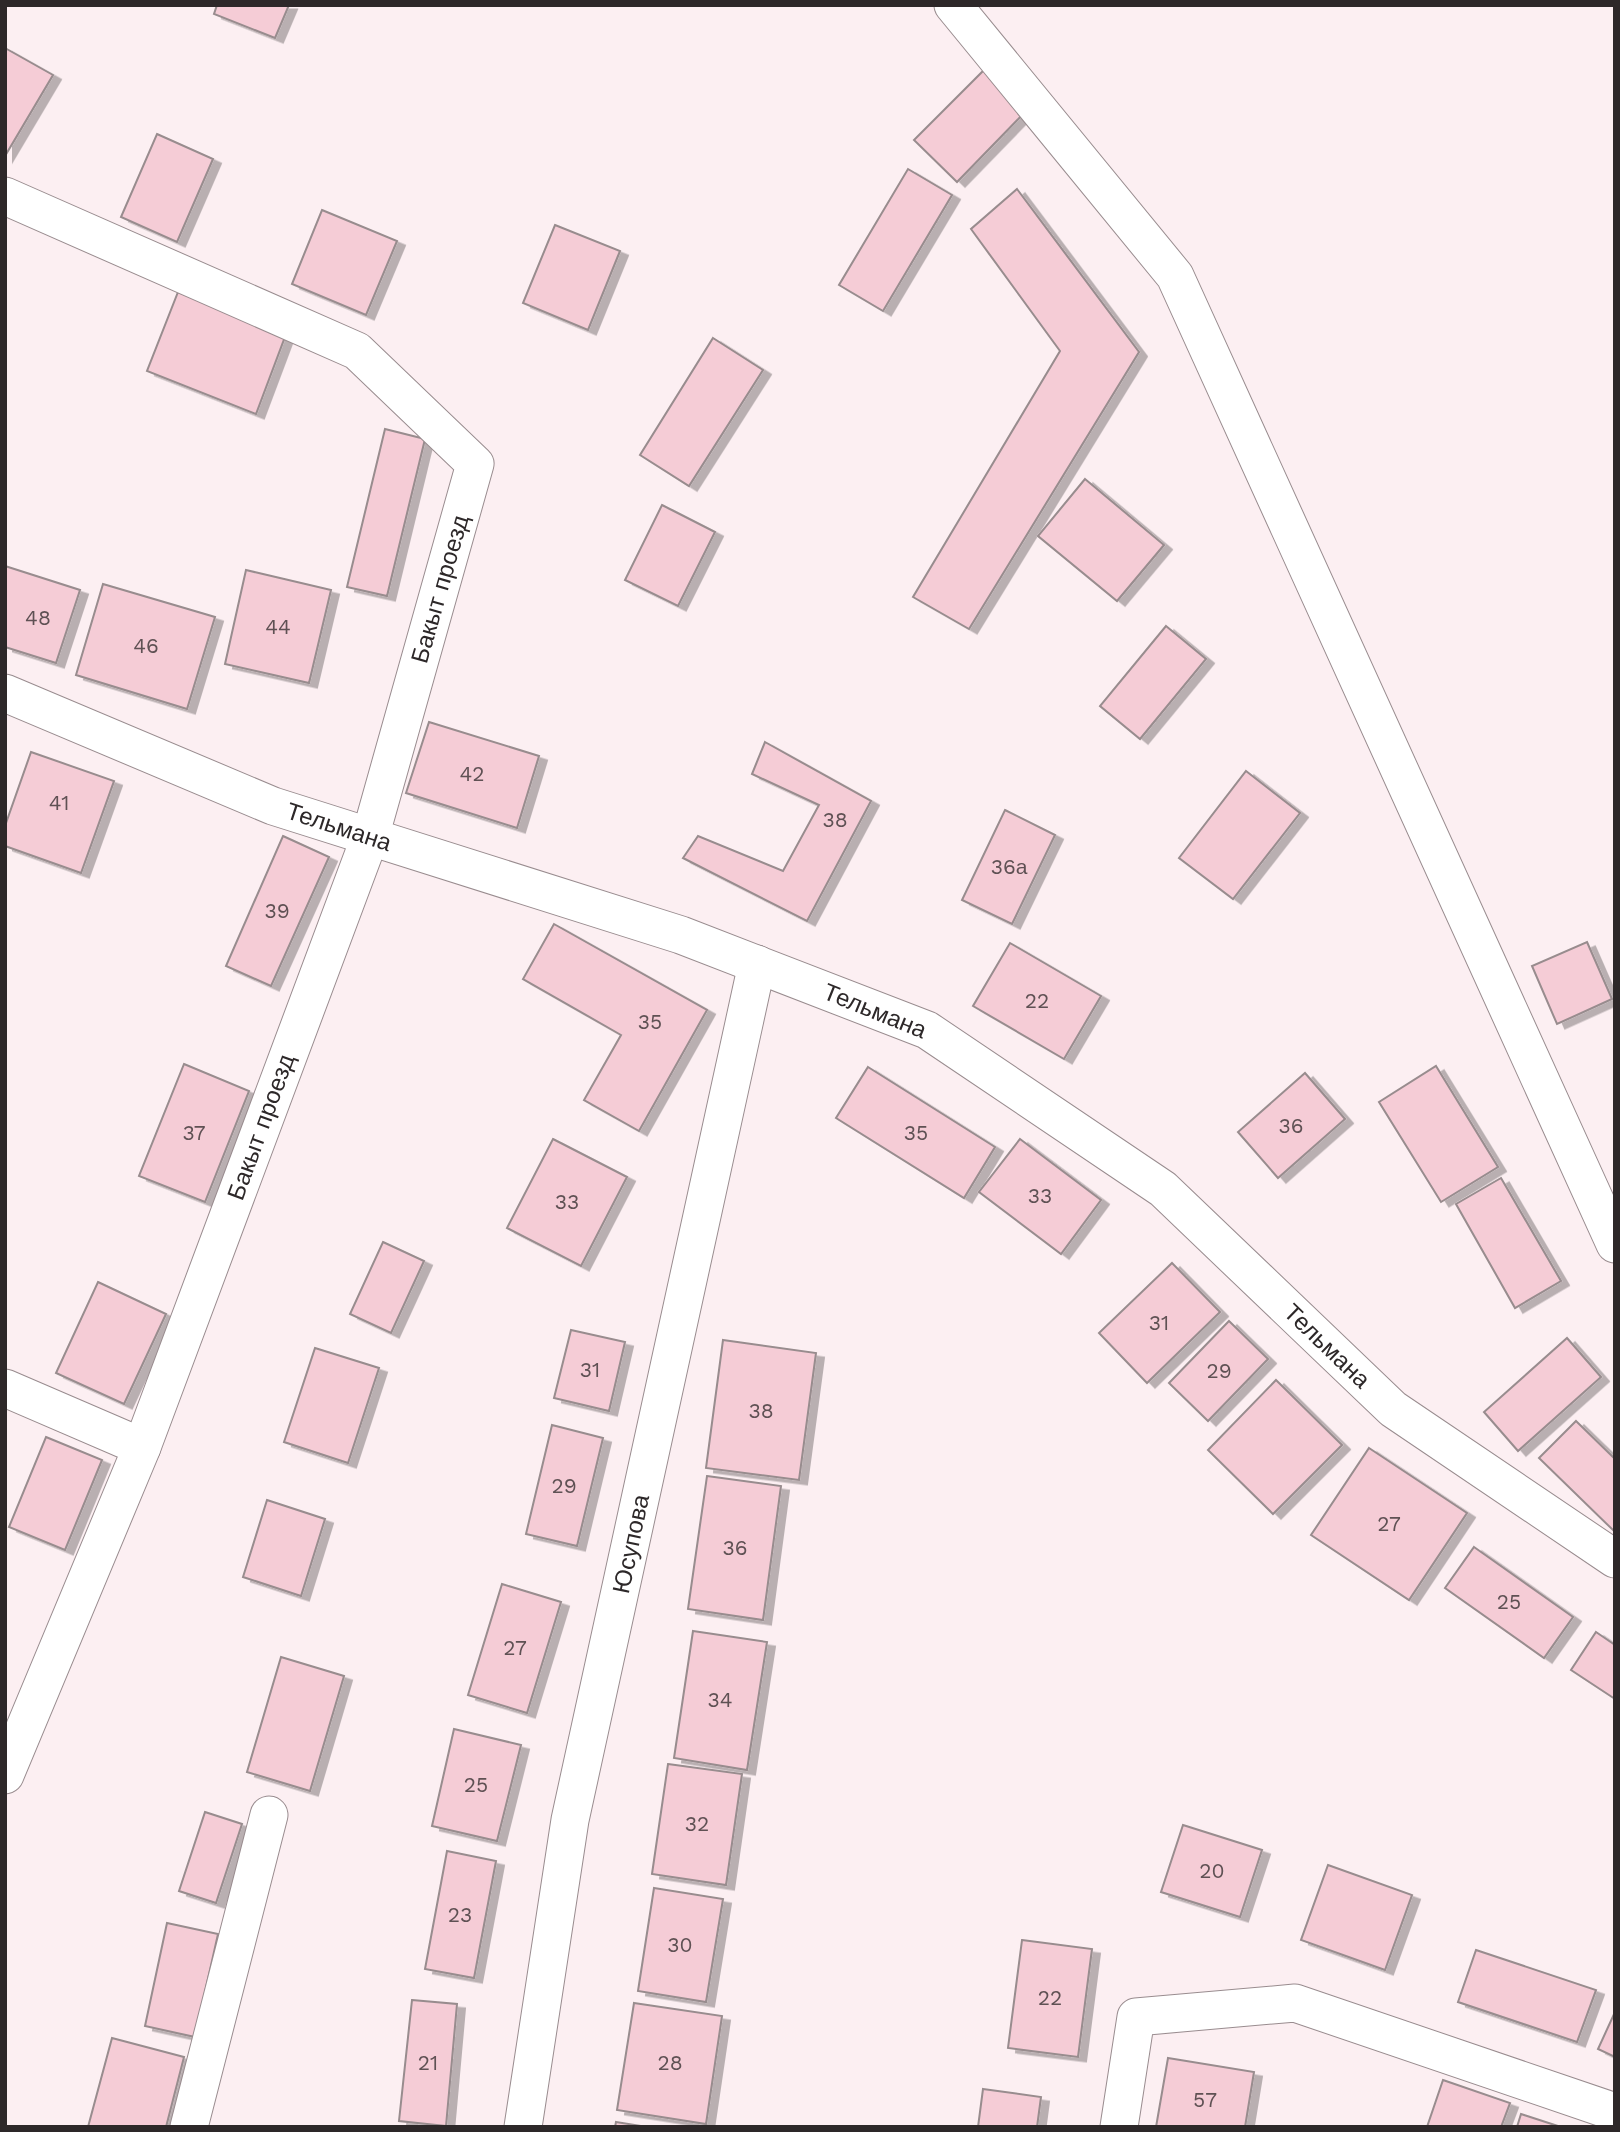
<svg xmlns="http://www.w3.org/2000/svg" width="1620" height="2132" font-family="'Work Sans',sans-serif">
  <defs>
    <filter id="shadow"><feDropShadow dx="8" dy="4.5" stdDeviation="0" flood-color="#0004"/></filter>
  </defs>
  <rect width="100%" height="100%" fill="#fceff2"/>
  <g fill="#f5ccd6" stroke="#988c8e" stroke-width="2" filter="url(#shadow)">
    <path d="M217,5H289L275,38L214,14Z"/>
    <path d="M5,48L53,75L5,156Z"/>
    <path d="M985,69L1027,110L957,182L914,140Z"/>
    <path d="M157,134L213,159L177,242L121,217Z"/>
    <path d="M908,169L952,195L883,311L839,285Z"/>
    <path d="M1017,189L1139,352L969,629L913,597L1060,351L971,229Z"/>
    <path d="M322,210L397,241L366,315L292,284Z"/>
    <path d="M555,225L620,251L588,330L523,303Z"/>
    <path d="M178,292L286,334L256,414L147,371Z"/>
    <path d="M713,338L763,370L689,486L640,455Z"/>
    <path d="M385,429L425,439L387,596L347,587Z"/>
    <path d="M1085,479L1164,545L1117,601L1038,536Z"/>
    <path d="M662,505L715,532L678,606L625,580Z"/>
    <path d="M5,566L80,590L56,663L5,647Z"/>
    <path d="M246,570L331,590L309,683L225,664Z"/>
    <path d="M103,584L215,617L187,709L76,675Z"/>
    <path d="M1166,626L1206,659L1140,739L1100,706Z"/>
    <path d="M429,722L539,756L517,828L406,793Z"/>
    <path d="M765,742L871,801L807,921L683,858L698,836L783,871L819,805L752,774Z"/>
    <path d="M31,752L114,781L81,873L5,846V826Z"/>
    <path d="M1246,771L1300,813L1233,899L1179,858Z"/>
    <path d="M1005,810L1055,835L1012,924L962,900Z"/>
    <path d="M283,836L329,857L271,986L226,966Z"/>
    <path d="M554,924L707,1010L639,1131L584,1100L621,1035L523,979Z"/>
    <path d="M1587,942L1612,999L1557,1024L1532,966Z"/>
    <path d="M1010,943L1101,996L1064,1059L973,1006Z"/>
    <path d="M184,1064L249,1091L205,1202L139,1176Z"/>
    <path d="M1436,1066L1498,1167L1441,1202L1379,1102Z"/>
    <path d="M868,1067L995,1147L964,1198L836,1118Z"/>
    <path d="M1305,1073L1345,1119L1278,1178L1238,1132Z"/>
    <path d="M553,1139L627,1177L581,1266L507,1228Z"/>
    <path d="M1020,1139L1101,1200L1061,1254L979,1192Z"/>
    <path d="M1501,1178L1561,1281L1515,1308L1456,1204Z"/>
    <path d="M383,1242L424,1261L391,1333L350,1314Z"/>
    <path d="M1172,1263L1220,1312L1147,1383L1099,1333Z"/>
    <path d="M98,1282L166,1314L124,1404L56,1373Z"/>
    <path d="M1229,1321L1268,1359L1208,1421L1169,1383Z"/>
    <path d="M571,1330L625,1342L609,1411L554,1398Z"/>
    <path d="M1567,1338L1601,1377L1518,1451L1484,1412Z"/>
    <path d="M723,1340L816,1353L799,1480L706,1468Z"/>
    <path d="M315,1348L379,1368L348,1463L284,1442Z"/>
    <path d="M1276,1380L1342,1445L1273,1514L1208,1450Z"/>
    <path d="M1576,1421L1615,1459V1532L1539,1458Z"/>
    <path d="M552,1425L603,1438L577,1546L526,1534Z"/>
    <path d="M46,1437L102,1460L65,1550L9,1527Z"/>
    <path d="M1369,1448L1467,1513L1409,1600L1311,1535Z"/>
    <path d="M707,1476L781,1486L763,1620L688,1609Z"/>
    <path d="M267,1500L325,1519L301,1596L243,1577Z"/>
    <path d="M1474,1547L1573,1617L1544,1658L1445,1588Z"/>
    <path d="M502,1584L561,1602L527,1713L468,1695Z"/>
    <path d="M693,1631L767,1642L747,1770L674,1758Z"/>
    <path d="M1596,1632L1615,1645V1699L1571,1670Z"/>
    <path d="M281,1657L344,1676L310,1791L247,1772Z"/>
    <path d="M454,1729L521,1745L497,1841L432,1826Z"/>
    <path d="M668,1764L742,1774L726,1885L652,1874Z"/>
    <path d="M205,1812L242,1824L216,1903L179,1891Z"/>
    <path d="M1183,1825L1262,1850L1240,1917L1161,1892Z"/>
    <path d="M447,1851L496,1861L474,1978L425,1969Z"/>
    <path d="M1328,1865L1412,1895L1385,1970L1301,1940Z"/>
    <path d="M654,1888L723,1899L706,2002L638,1991Z"/>
    <path d="M167,1923L218,1934L195,2037L145,2026Z"/>
    <path d="M1022,1940L1092,1949L1078,2057L1008,2048Z"/>
    <path d="M1476,1950L1596,1990L1577,2042L1458,2002Z"/>
    <path d="M412,2000L457,2004L446,2126L399,2121Z"/>
    <path d="M634,2003L722,2016L706,2124L617,2110Z"/>
    <path d="M1615,2012V2057L1598,2049Z"/>
    <path d="M112,2038L184,2057L166,2127H88Z"/>
    <path d="M1168,2058L1254,2072L1245,2127H1156Z"/>
    <path d="M1443,2080L1510,2103L1501,2127H1427Z"/>
    <path d="M983,2089L1041,2097L1037,2127H978Z"/>
    <path d="M1521,2114L1561,2127H1517Z"/>
    <path d="M616,2122L647,2127H615Z"/>
  </g>
  <g fill="none" stroke-linecap="round" stroke-linejoin="round">
    <defs>
      <g id="minor">
        <path d="M953,5L1175,276L1615,1244"/>
        <path d="M5,196L357,351L475,464L370,837L142,1447L5,1775"/>
        <path d="M5,693L273,806L681,935L927,1030L1163,1189L1393,1409L1615,1559"/>
        <path d="M5,1388L142,1447"/>
        <path d="M189,2127L269,1815"/>
        <path d="M523,2127L570,1820L757,964"/>
        <path d="M1119,2127L1136,2017L1295,2003L1615,2112"/>
      </g>
    </defs>
    <use href="#minor" stroke="#998c8f" stroke-width="39"/>
    <use href="#minor" stroke="#fff" stroke-width="37"/>
  </g>
  <g text-anchor="middle" stroke-width="5" stroke-linejoin="round" paint-order="stroke">
    <g font-size="21" fill="#5f5154">
      <text x="38" y="625">48</text>
      <text x="278" y="634">44</text>
      <text x="146" y="653">46</text>
      <text x="472" y="781">42</text>
      <text x="59" y="810">41</text>
      <text x="835" y="827">38</text>
      <text x="1009" y="874">36а</text>
      <text x="277" y="918">39</text>
      <text x="1037" y="1008">22</text>
      <text x="650" y="1029">35</text>
      <text x="1291" y="1133">36</text>
      <text x="194" y="1140">37</text>
      <text x="916" y="1140">35</text>
      <text x="1040" y="1203">33</text>
      <text x="567" y="1209">33</text>
      <text x="1159" y="1330">31</text>
      <text x="590" y="1377">31</text>
      <text x="1219" y="1378">29</text>
      <text x="761" y="1418">38</text>
      <text x="564" y="1493">29</text>
      <text x="1389" y="1531">27</text>
      <text x="735" y="1555">36</text>
      <text x="1509" y="1609">25</text>
      <text x="515" y="1655">27</text>
      <text x="720" y="1707">34</text>
      <text x="476" y="1792">25</text>
      <text x="697" y="1831">32</text>
      <text x="1212" y="1878">20</text>
      <text x="460" y="1922">23</text>
      <text x="680" y="1952">30</text>
      <text x="1050" y="2005">22</text>
      <text x="428" y="2070">21</text>
      <text x="670" y="2070">28</text>
      <text x="1205" y="2107">57</text>
    </g>
    <g font-size="24" fill="#2d2829" stroke="#fff">
      <text transform="translate(440 589) rotate(-74)" y="8">Бакыт проезд</text>
      <text transform="translate(339 827) rotate(18)" y="8">Тельмана</text>
      <text transform="translate(875 1011) rotate(22)" y="8">Тельмана</text>
      <text transform="translate(261 1127) rotate(-70)" y="8">Бакыт проезд</text>
      <text transform="translate(1327 1346) rotate(44)" y="8">Тельмана</text>
      <text transform="translate(631 1544) rotate(-78)" y="8">Юсупова</text>
    </g>
  </g>
  <rect width="1620" height="2132" fill="none" stroke="#2d2829" stroke-width="14"/>
</svg>
